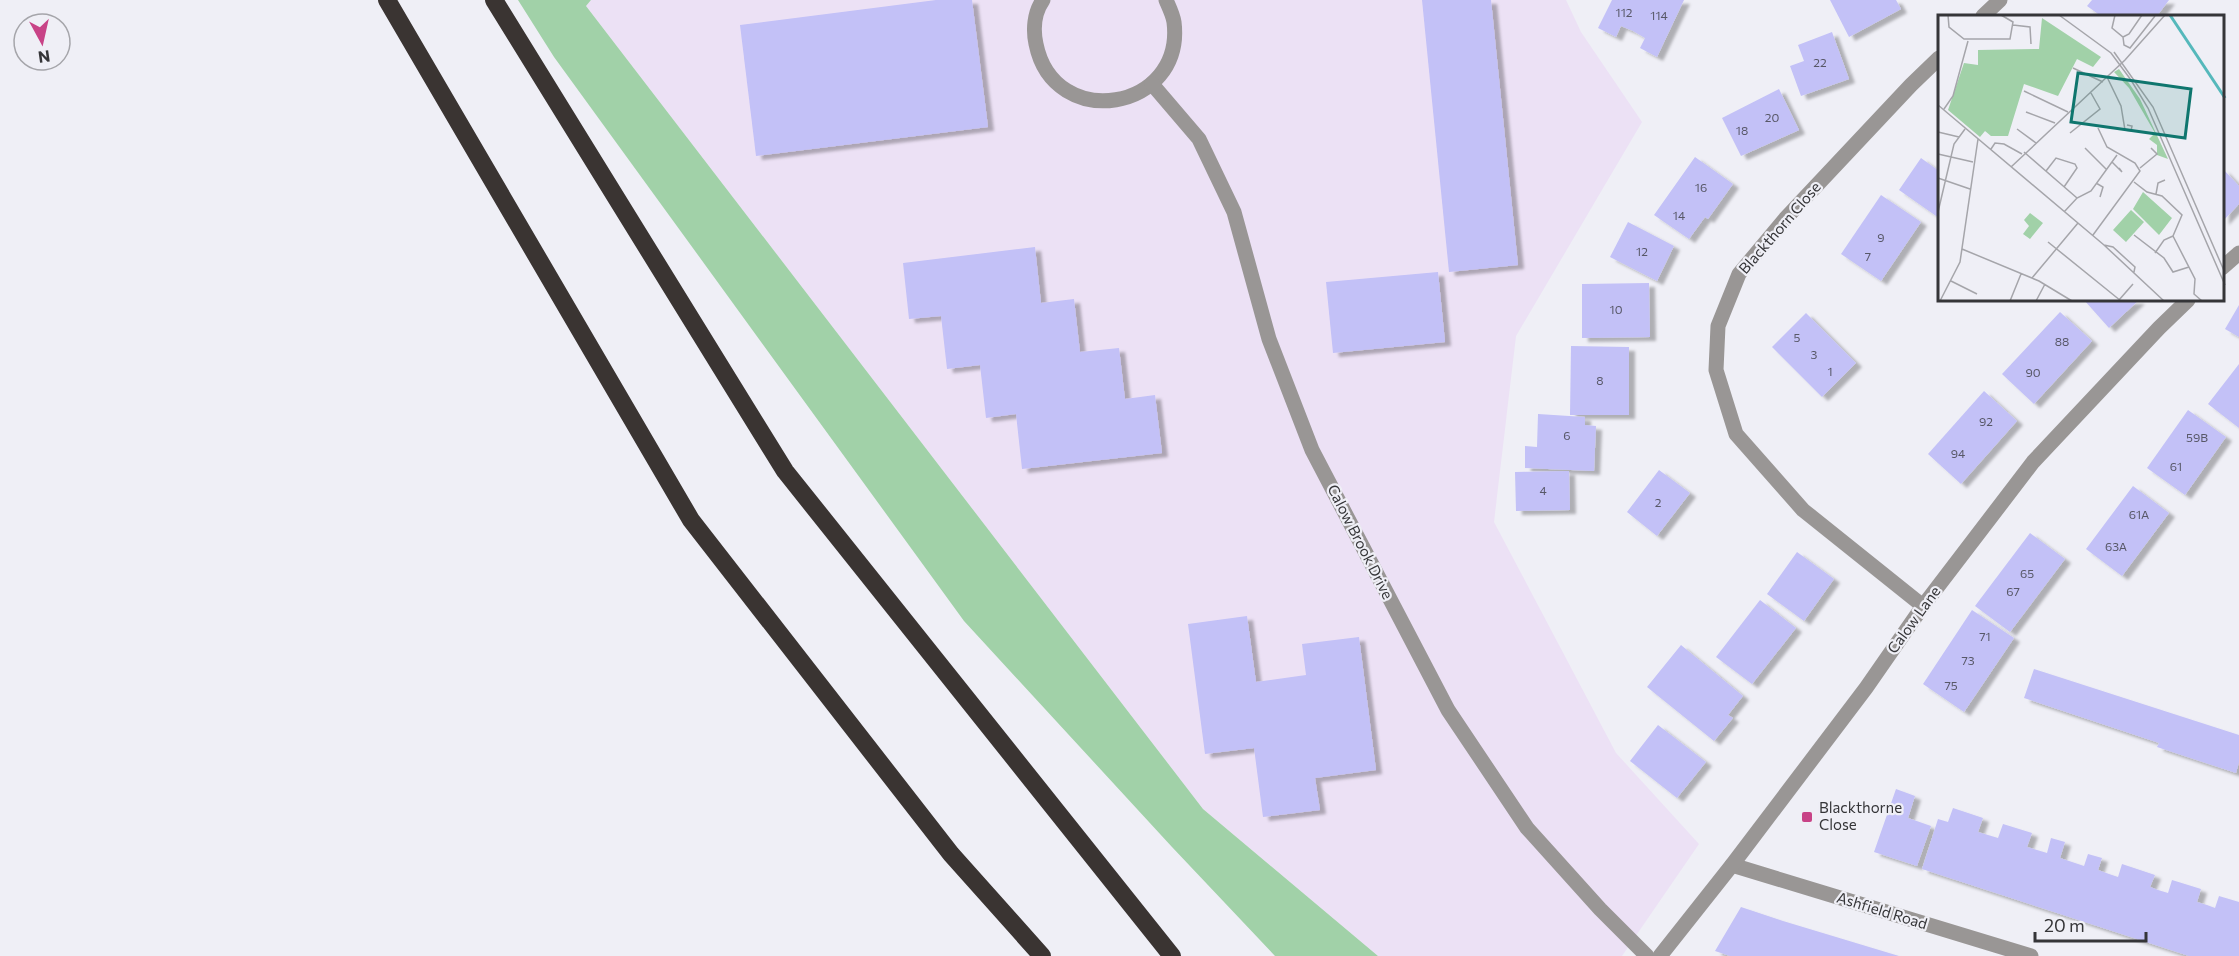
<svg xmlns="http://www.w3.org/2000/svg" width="2239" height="956" font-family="Commissioner,sans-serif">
  <defs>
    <filter id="shadow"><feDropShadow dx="6" dy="4" stdDeviation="1.5" flood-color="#0004"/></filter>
  </defs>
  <rect width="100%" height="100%" fill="#efeff6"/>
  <path fill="#ece1f5" d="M591,0H1566L1581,32L1642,122L1516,336L1494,522L1616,753L1699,844L1622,956H1378L1203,809L586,6Z"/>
  <path fill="#a1d1a8" d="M518,0H591L586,6L1203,809L1378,956H1275L1172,847L964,621L554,57Z"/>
  <g fill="#c3c1f7" filter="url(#shadow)">
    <path d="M936,0H972L988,127L756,156L740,25Z"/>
    <path d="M1422,0H1491L1518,265L1449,272Z"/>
    <path d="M1612,0H1684L1657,57L1640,48L1645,38L1633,31L1621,26L1616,37L1598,28Z"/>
    <path d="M1830,0H1896L1901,9L1849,37Z"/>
    <path d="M2092,0H2169L2157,16H2101L2087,6Z"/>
    <path d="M1832,32L1849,79L1801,96L1790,66L1804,61L1798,45Z"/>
    <path d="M1779,89L1799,130L1741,156L1722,118Z"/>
    <path d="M1695,157L1733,184L1708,219L1705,217L1689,239L1654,215Z"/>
    <path d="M1921,158L1939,171V218L1899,190Z"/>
    <path d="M2223,169L2239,186V204L2223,221Z"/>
    <path d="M1881,195L1921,222L1881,281L1841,254Z"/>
    <path d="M1628,222L1674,246L1657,281L1610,257Z"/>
    <path d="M1035,247L1041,303L1074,299L1080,352L1119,348L1125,399L1155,395L1162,453L1022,469L1016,414L986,418L980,365L947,369L941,316L909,319L903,263Z"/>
    <path d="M1438,272L1445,342L1333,353L1326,282Z"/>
    <path d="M1649,283L1650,337L1582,338V284Z"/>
    <path d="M2084,300H2139L2109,328Z"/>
    <path d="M2239,305V337L2225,329Z"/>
    <path d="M2060,312L2092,341L2034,404L2002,374Z"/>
    <path d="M1806,313L1856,363L1822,397L1772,347Z"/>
    <path d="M1571,346L1629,347V415H1570Z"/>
    <path d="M2239,364V428L2208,404Z"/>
    <path d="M1984,391L2017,421L1961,484L1928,454Z"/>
    <path d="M2188,410L2226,437L2185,495L2147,468Z"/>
    <path d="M1538,414L1585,417V425L1596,426L1594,471L1525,468V446L1537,447Z"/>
    <path d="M1659,470L1690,493L1657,536L1627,512Z"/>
    <path d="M1569,471L1570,510L1516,511L1515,472Z"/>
    <path d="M2133,486L2169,513L2122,576L2086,549Z"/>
    <path d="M2030,533L2065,559L2010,632L1975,606Z"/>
    <path d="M1797,552L1834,579L1804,621L1767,594Z"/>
    <path d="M1760,600L1796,628L1752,684L1716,657Z"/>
    <path d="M1972,610L2014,638L1964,712L1923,684Z"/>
    <path d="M1247,616L1256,682L1306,675L1302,644L1359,637L1376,770L1315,778L1320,810L1263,817L1254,748L1205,754L1188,624Z"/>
    <path d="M1681,645L1743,696L1728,715L1733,718L1714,741L1647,687Z"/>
    <path d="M2034,669L2239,735V762L2236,773L2157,747L2159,743L2024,698Z"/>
    <path d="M1658,725L1706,762L1677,798L1630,761Z"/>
    <path d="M1896,789L1915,796L1908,818L1931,826L1917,866L1874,852Z"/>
    <path d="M1953,808L1983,818L1978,832L1998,838L2003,824L2032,833L2027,847L2047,853L2051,838L2065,842L2060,858L2084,866L2088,854L2102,858L2098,870L2109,874L2118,877L2122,864L2155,875L2150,887L2158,890L2168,893L2172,880L2201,889L2197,902L2207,905L2215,908L2219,896L2239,902V956H2189L1922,869L1938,819L1948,822Z"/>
    <path d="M1741,907L1783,921L1899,956H1730L1715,951Z"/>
  </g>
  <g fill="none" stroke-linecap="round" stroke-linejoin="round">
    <g stroke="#999695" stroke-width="15">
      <path d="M1043,0C1034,13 1033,30 1036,44C1054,133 1185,111 1174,22C1173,15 1169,7 1166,0"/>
      <path d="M1983,16L2000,0"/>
      <path d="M1152,84L1199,139L1234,212L1269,339L1312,450L1448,710L1527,828L1600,909L1647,956"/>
      <path d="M2222,268L2239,253"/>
      <path d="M1923,606L1803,510L1736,434L1716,370L1718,326L1739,274L1785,219L1911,85L1939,58"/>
      <path d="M1732,865L2031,956"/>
      <path d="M1660,956L1732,865L1866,688L1923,606L2033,462L2159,328L2188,300"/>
    </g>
    <g stroke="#3a3432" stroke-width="18">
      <path d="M387,0L691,520L951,854L1042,956"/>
      <path d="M494,0L785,471L1172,956"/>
    </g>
  </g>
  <rect fill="#c84387" stroke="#efeff6" stroke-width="2" x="1801" y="811" width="12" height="12" rx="3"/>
  <g text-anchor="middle" stroke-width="4.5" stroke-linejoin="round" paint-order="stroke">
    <g font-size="12" fill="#585868">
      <text x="1624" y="17">112</text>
      <text x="1659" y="20">114</text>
      <text x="1820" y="67">22</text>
      <text x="1772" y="122">20</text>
      <text x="1742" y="135">18</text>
      <text x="1701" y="192">16</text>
      <text x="1679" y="220">14</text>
      <text x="1881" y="242">9</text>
      <text x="1642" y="256">12</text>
      <text x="1868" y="261">7</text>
      <text x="1616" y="314">10</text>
      <text x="1797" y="342">5</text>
      <text x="2062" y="346">88</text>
      <text x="1814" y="359">3</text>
      <text x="1830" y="376">1</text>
      <text x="2033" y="377">90</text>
      <text x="1600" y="385">8</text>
      <text x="1986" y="426">92</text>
      <text x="1567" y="440">6</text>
      <text x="2197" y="442">59B</text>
      <text x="1958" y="458">94</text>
      <text x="2176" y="471">61</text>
      <text x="1543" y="495">4</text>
      <text x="1658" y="507">2</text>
      <text x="2139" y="519">61A</text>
      <text x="2116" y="551">63A</text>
      <text x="2027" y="578">65</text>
      <text x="2013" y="596">67</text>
      <text x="1985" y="641">71</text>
      <text x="1968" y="665">73</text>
      <text x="1951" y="690">75</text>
    </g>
    <g font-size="15" fill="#353538" stroke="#efeff6">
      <text transform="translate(1780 228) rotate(-49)" y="5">Blackthorn Close</text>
      <text transform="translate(1360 542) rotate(63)" y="5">Calow Brook Drive</text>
      <text transform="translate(1914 620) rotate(-54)" y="5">Calow Lane</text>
      <text transform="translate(1882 911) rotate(17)" y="5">Ashfield Road</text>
    </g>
    <g font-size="15" fill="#353538" stroke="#efeff6" text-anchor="start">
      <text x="1819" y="813">Blackthorne<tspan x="1819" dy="17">Close</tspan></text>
    </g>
  </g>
  <g transform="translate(1938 15)">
    <rect width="286" height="286" fill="#efeff6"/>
    <path d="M104,3L163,42L155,52L139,44L120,81L86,69L70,121H53L47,116L42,122L10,95L26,48L40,50V35L101,34ZM181,54L202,84L230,144L219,140V130L211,124L217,118L191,73L176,57ZM205,177L234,203L221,220L195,194ZM193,195L206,207L188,227L175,215ZM92,198L105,208L92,224L85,219L91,211L86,205Z" fill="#a1d1a8"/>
    <path fill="none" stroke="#55b8bb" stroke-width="3" d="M232,0L287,83"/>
    <path fill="none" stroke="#a5a5aa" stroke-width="1.5" d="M10,0L11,12L26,24H72L75,7L63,0M121,0L173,38L193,65L210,93L287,270M177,0L174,13L185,22L191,19L204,0M75,10L92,12L93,29M185,22L186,30L192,33L217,1M176,37L215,92L287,258M135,53L165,67M169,62L183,91L187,115L193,116L194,111L189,110M86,76L130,97M0,90L166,230L226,286M6,94L15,81L30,26M88,97L117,108M79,114L98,128M0,117L21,122M132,118L162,94L153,78M147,133L168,154M53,134L57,128L66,129L84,139M86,137L139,183M0,139L35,147M174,147L184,157L181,153M73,152L187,45L227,0M202,153L219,139L213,133M108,156L118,143L137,149L139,153L126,172M0,163L32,174M196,167L209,177L224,181L244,200L235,221L257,264L256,279L264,286M158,168L165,172L162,182M218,179L220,168L227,165M0,197L16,129L27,114M126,197L139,183L153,176L179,140M155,220L202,156L197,148L169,132L160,113M196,220L226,243L235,257L251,252M110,227L183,286M166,230L175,232L197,252L196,257M24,234L101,266L134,286M217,238L226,225L235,221M94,263L140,208M13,266L39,279M181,285L195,269M2,286L22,247L40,124M72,286L83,259M98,286L107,269"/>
    <path fill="#0f766e" fill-opacity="0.15" stroke="#0f766e" stroke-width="3" d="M140,58L253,74L247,123L133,107Z"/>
    <rect width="286" height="286" fill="none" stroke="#353538" stroke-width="3"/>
  </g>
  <g transform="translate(42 42) rotate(172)"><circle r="28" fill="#efeff6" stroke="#a5a5aa" stroke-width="1.5"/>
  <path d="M0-4.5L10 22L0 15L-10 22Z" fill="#c84387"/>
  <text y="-9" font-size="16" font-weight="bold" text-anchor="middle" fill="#353538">N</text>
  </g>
  <path d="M2035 932v9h111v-9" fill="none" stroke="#353538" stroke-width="3"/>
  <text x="2044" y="932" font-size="18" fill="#353538" stroke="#efeff6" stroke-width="4.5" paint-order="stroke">20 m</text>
</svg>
